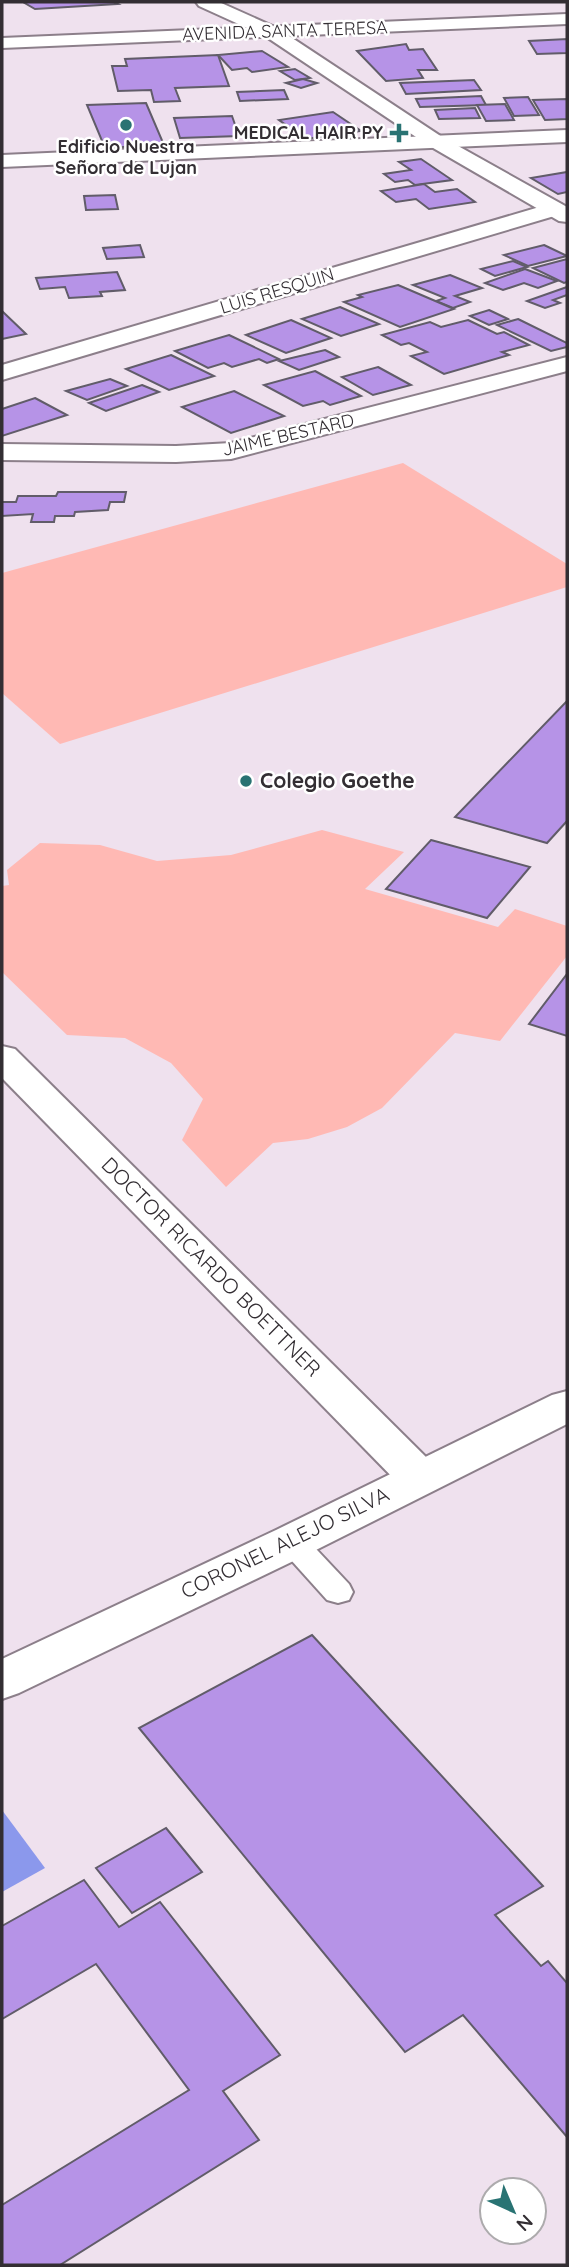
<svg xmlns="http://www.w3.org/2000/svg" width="569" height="2267" font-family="Quicksand,sans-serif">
  <rect width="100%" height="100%" fill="#efe1ee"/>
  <g fill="#ffb9b4">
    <path d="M403,463L567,564V587L60,744L2,693V573Z"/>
    <path d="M322,830L404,852L365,889L498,927L515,909L567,926V956L500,1041L455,1033L382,1108L347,1127L308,1139L273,1143L226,1187L182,1140L203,1099L171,1063L125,1038L67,1035L2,972V886L9,885L7,870L40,843L100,845L157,861L231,855Z"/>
  </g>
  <path fill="#8b98ec" d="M2,1810L45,1868L2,1892Z"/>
  <g fill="#b693e7" stroke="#615c69" stroke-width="2">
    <path d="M23,2H114L118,4L35,9Z"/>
    <path d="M567,39V53L537,54L529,41Z"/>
    <path d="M406,44L409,50L423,49L437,70H418L423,78L386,81L357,51Z"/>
    <path d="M262,51L288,67L252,72L247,68L232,70L218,55Z"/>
    <path d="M218,55L229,86L175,88L180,101L154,102L151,90L118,91L112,66H127L125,59Z"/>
    <path d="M295,69L310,78L295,80L280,71Z"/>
    <path d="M303,79L317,83L301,88L286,83Z"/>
    <path d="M474,80L481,90L406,94L400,83Z"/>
    <path d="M284,90L288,99L240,101L237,92Z"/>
    <path d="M481,96L486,105L420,107L416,99Z"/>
    <path d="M528,97L539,115L514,116L504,98Z"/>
    <path d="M567,99V119L545,120L533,100Z"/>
    <path d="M146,103L164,145L105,148L87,105Z"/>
    <path d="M505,104L514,120L486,121L477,105Z"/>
    <path d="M475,108L480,118L439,119L435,110Z"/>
    <path d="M333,112L361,131L306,139L279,120Z"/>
    <path d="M232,116L239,136L180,138L174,118Z"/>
    <path d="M421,159L452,180L415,185L408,180L395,182L384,174L411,170L399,162Z"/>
    <path d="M567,172V192L558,194L531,178Z"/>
    <path d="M424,184L435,192L457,189L475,202L429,209L416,199L396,202L381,191Z"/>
    <path d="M115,195L118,209L86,210L84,196Z"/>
    <path d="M140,245L144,257L107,259L103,248Z"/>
    <path d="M544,245L567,256L528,266L504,255Z"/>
    <path d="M567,259V282L564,283L533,268Z"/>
    <path d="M513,261L527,267L495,276L481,269Z"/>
    <path d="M525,269L557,281L538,288L524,283L503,290L485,283Z"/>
    <path d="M117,272L125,290L100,292L102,296L69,298L65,287L40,289L36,278Z"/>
    <path d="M450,275L482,288L455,296L470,302L453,308L436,301L445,298L413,285Z"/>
    <path d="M398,285L454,309L400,327L344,302L362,297L358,295Z"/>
    <path d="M567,287V295L553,300L560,303L545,308L527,301Z"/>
    <path d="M340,307L379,324L341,336L302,319Z"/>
    <path d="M489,310L508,319L489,325L470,316Z"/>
    <path d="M2,311L26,334L2,339Z"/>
    <path d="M518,319L567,343V347L551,351L497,325Z"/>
    <path d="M291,320L331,338L286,353L246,335Z"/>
    <path d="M468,320L497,334L504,332L529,345L502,352L509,355L444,374L411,356L427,352L409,343L401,345L382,335L430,322L441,327Z"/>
    <path d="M229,335L279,359L267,363L259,359L232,367L224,363L208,368L175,351Z"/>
    <path d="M325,350L339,357L299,370L279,361Z"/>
    <path d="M171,355L214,376L169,390L126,369Z"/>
    <path d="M378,367L411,385L373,395L342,377Z"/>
    <path d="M315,371L361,396L330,405L323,401L303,406L264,385Z"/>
    <path d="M110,379L127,386L87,400L66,391Z"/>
    <path d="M142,385L159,392L106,411L89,403Z"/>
    <path d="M234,391L284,416L231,433L182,407Z"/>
    <path d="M35,398L67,415L2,436V409Z"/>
    <path d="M58,492H126L124,502H110L108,510L75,512L74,516H55L54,522H31L33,514L2,516V502H16L18,496H56Z"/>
    <path d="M567,701V821L547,843L455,817Z"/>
    <path d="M431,840L530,867L487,918L386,889Z"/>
    <path d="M567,974V1036L529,1024Z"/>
    <path d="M312,1635L543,1886L495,1915L541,1966L548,1961L567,1983V2137L463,2015L405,2052L139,1728Z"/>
    <path d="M166,1828L202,1872L132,1913L96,1868Z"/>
    <path d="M84,1880L119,1927L160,1902L280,2055L223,2091L259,2140L60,2265H2V2205L189,2090L96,1964L2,2019V1926Z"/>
  </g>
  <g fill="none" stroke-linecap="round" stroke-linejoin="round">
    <defs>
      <path id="lane" d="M292,1531L302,1534L349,1584L353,1592L349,1600L338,1603L327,1600L282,1550L277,1542L282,1534Z"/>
      <g id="street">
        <path d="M567,130V142L2,167V155Z"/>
        <path d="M553,203L561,204L564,209L561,214L2,380V365Z"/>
        <path d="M567,357V371L231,459L176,462L2,460V444L176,446L231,443Z"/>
        <path d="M2,1046L15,1049L436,1467L442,1478L436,1489L420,1494L404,1489L2,1078Z"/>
      </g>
      <g id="secondary">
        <path d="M196,2H219L277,28L442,137L567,207V222L559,221L428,145L265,36L199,6Z"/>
        <path d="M567,1391V1424L308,1554L19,1693L2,1699V1659L276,1530L552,1395Z"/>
      </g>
      <path id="primary" d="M567,14V24L2,48V38Z"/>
    </defs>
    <use href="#lane" stroke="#8c7f8a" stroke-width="4"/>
    <use href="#street" stroke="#8c7f8a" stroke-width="4"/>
    <use href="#secondary" stroke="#8c7f8a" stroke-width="4"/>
    <use href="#primary" stroke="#8c7f8a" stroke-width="4"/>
    <use href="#lane" fill="#fff" fill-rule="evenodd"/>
    <use href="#street" fill="#fff" fill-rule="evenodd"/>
    <use href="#secondary" fill="#fff" fill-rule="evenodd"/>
    <use href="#primary" fill="#fff" fill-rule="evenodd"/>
  </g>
  <g fill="#297373" stroke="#fff" stroke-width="2.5">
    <circle cx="126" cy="125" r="7"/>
    <path d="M395.5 122.5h7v7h7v7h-7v7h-7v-7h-7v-7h7z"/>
    <circle cx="246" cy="781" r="7"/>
  </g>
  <g text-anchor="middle" stroke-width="5" stroke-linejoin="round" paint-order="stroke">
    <g font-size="18" fill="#332e33" stroke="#fff">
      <text transform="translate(285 31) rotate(-2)" y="6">AVENIDA SANTA TERESA</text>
      <text transform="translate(277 291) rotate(-17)" y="6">LUIS RESQUIN</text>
      <text transform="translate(288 435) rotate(-13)" y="6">JAIME BESTARD</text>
    </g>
    <g font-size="18" font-weight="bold" fill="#332e33" stroke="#fff" text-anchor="end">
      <text x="383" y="139">MEDICAL HAIR PY</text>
      <text x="126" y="153" text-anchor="middle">Edificio Nuestra<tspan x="126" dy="21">Señora de Lujan</tspan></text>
    </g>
    <g font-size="21" font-weight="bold" fill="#332e33" stroke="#fff" text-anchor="start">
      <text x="260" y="788">Colegio Goethe</text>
    </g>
    <g font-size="21" fill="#332e33" stroke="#fff">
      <text transform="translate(211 1267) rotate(45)" y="7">DOCTOR RICARDO BOETTNER</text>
      <text transform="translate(285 1543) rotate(-26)" y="7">CORONEL ALEJO SILVA</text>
    </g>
  </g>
  <rect width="569" height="2267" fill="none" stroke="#332e33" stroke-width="7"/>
  <g transform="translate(513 2211) rotate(136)"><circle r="33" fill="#ffffff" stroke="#adabad" stroke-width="2"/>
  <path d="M0-5L12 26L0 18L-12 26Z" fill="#297373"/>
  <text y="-10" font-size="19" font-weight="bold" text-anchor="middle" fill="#332e33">N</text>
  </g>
</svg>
